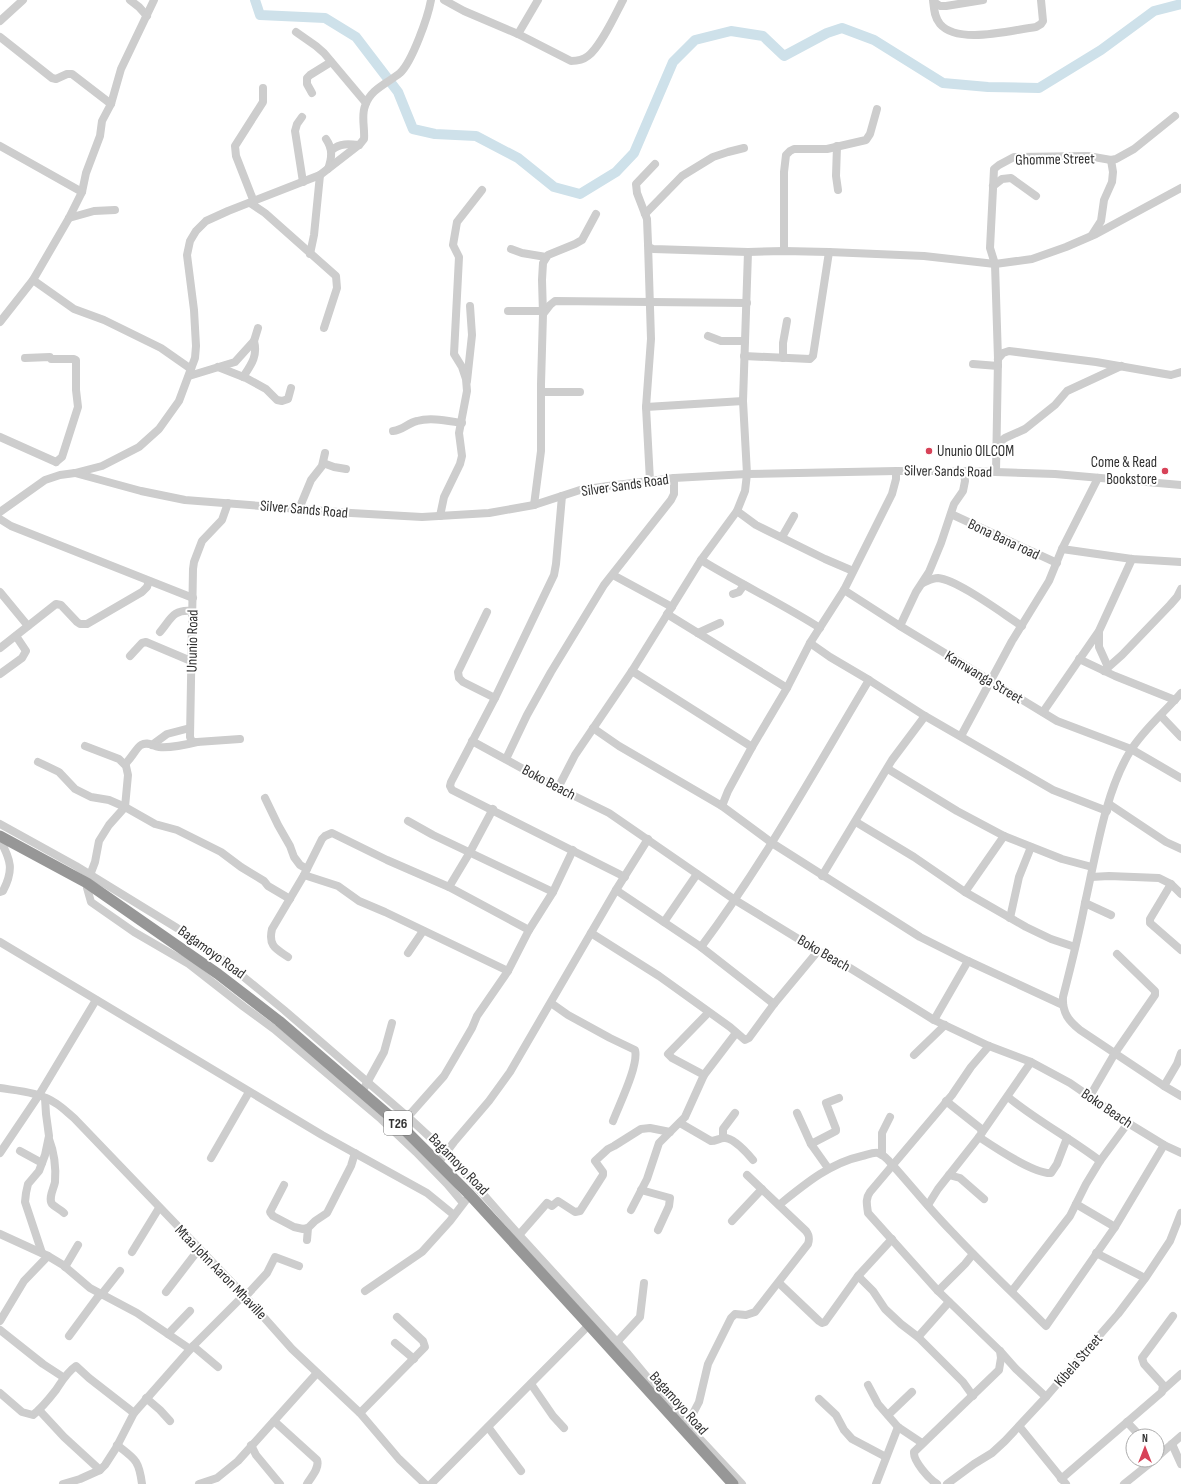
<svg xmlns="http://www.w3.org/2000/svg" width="1181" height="1484" font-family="'Sofia Sans Condensed',sans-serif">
  <rect width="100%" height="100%" fill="#fff"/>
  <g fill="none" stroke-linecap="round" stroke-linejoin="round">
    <path stroke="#cee1ea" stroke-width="10" d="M255,0L260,15L325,18L356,37L398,92L413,129L435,134L476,136L518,158L554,187L580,194L616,172L634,153L673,62L695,40L731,31L763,36L784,56L827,33L842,28L874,40L943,83L988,87L1039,88L1101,50L1154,11L1181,4"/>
    <g stroke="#cdcdcd" stroke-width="8">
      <path d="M130,0L139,7L147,16"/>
      <path d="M444,0L464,11L518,34L571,61C577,61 583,60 588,56C601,46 615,15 623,0"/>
      <path d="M933,0C934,8 934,17 940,24C958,45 1011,30 1036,27L1041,24L1043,21L1041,0"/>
      <path d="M934,2L940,6H946L983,0"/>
      <path d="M0,21L23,0"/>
      <path d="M296,32L316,46L324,53L366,103"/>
      <path d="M518,34L538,0"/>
      <path d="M0,37L52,78L56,79L67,74H72L111,104"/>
      <path d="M312,93L307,84V78L310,75L331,62"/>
      <path d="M302,117L297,124L295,131L303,182"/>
      <path d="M326,139C333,149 332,158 328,169"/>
      <path d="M0,146L82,192"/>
      <path d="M837,146L836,176L838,190"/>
      <path d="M332,150C340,143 349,144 359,145"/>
      <path d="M655,164L636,184L637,193L647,219L648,244L649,247L653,249L748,252L784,251L829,252L924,256L995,264L1032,259L1066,247L1096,234L1181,188"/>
      <path d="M993,186L1002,179L1011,178L1036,196"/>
      <path d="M254,202L236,156L235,146L263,102V88"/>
      <path d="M250,203L265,213L336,276L337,288L324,328"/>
      <path d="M645,214L682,176L713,157L728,152L744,148"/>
      <path d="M69,218L94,211L115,210"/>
      <path d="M1092,235L1101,221L1104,200L1112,182L1113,172L1111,160"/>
      <path d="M648,244L651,339L646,407L650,481"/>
      <path d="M511,249L522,253L546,257"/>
      <path d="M784,251V172L786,155L790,151L794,149H827L866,140L870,134L877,109"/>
      <path d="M310,254L314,235L320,175"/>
      <path d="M33,280L74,309L104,320L161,348L191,369"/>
      <path d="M508,311H543"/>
      <path d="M543,314L550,305L555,301L747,303"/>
      <path d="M0,322L33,280L69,218L82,192L86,173L100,136L102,121L111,104L121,69L154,0"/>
      <path d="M708,336L721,341H745"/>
      <path d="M744,356L810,359L813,356L829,252"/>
      <path d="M25,358L50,357L51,359H74L76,360V390L78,407L62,457L56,462"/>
      <path d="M783,358V343L787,321"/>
      <path d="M998,359L1003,353L1009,351L1096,362L1165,374L1171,375L1181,372"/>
      <path d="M973,364L998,366"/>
      <path d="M218,367L246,378L266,389L277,400L282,401L288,399L291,388"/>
      <path d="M189,376L235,362L254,341L258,328"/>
      <path d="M243,377C251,365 258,356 254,341"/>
      <path d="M467,381L472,335L470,306"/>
      <path d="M541,392H580"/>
      <path d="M646,407L743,401"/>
      <path d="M393,431C403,430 408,423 417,421C431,417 448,421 462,423"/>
      <path d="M0,437L56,462"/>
      <path d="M997,444L1005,438L1025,429L1055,405L1067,391L1121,366"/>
      <path d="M323,463L334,467L346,469"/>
      <path d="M996,472L998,359L995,264L990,248L994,169L999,165L1014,157L1088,156L1111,160L1116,159L1134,149L1175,116"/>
      <path d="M75,473L141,491L185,500L351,513L422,517L489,513L534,505L580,490L608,486L674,478L747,474L896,471H965L1055,474L1181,485"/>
      <path d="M562,496L556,564L554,575L495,698L451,782L450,786L452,790L625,877"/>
      <path d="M228,503L222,520L202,541L194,562L193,569L190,737L192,742H197L240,739"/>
      <path d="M534,505L541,451V384L543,314L542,280L543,263L548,255L575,244L582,240L596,214"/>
      <path d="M299,509L311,480L322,466L325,453"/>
      <path d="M737,511L756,525L825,559L853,571"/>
      <path d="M0,512L45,480L60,475L75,473L102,466L139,447L159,429L179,401L195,358L196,346L194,310L187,255L190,241L196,231L206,221L228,211L320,175L360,144L364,139C365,128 361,116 365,106C370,89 388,83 400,73C412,62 428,17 431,0"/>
      <path d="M951,514L1057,563"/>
      <path d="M440,516L444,497L460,464L462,456L459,433L467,391L466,379L462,367L454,354L459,257L453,245L457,222L482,190"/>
      <path d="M0,519L11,526L193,598"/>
      <path d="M782,537L794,516"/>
      <path d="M1062,549L1132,559L1181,562"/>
      <path d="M701,560C740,584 781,603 820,628"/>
      <path d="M613,575L672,607"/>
      <path d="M923,583C928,581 932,578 938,578C958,580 1003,614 1022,626"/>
      <path d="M844,590L900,626L1057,721L1131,749L1181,778"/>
      <path d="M0,592L28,626"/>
      <path d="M733,594L739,592L744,585"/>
      <path d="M487,612L458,672L459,678L463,682L495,698"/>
      <path d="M667,614L787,688"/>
      <path d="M900,626L916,592L929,572L941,543L954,504L963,491L965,481L964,471"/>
      <path d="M160,632C171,619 173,609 192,611"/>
      <path d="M1099,632V647L1108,667"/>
      <path d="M698,633L720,623"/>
      <path d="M810,643L830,657L869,680L925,716L1053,790L1107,811"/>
      <path d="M0,648L56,604L61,605L77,622L80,624H87L142,592L147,587L149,581"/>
      <path d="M130,656L142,643L146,642L191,661"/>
      <path d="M1079,659L1115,676L1175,700"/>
      <path d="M632,671L752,747"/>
      <path d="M1104,671L1122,655L1170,605L1177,597L1181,589"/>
      <path d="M0,674L22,658L26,651L16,636"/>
      <path d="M1181,693C1165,712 1144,729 1131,750C1105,791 1096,855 1085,903C1079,934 1071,966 1063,997C1062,1013 1069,1021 1080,1030L1164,1086L1181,1096"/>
      <path d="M1043,712L1099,631L1132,559"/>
      <path d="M1161,716L1181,737"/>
      <path d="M593,728L619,746L722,806L772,843L920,937L968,961L1063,1005"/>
      <path d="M961,736L1012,641L1049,581L1062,549L1098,478"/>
      <path d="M472,741L558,788L609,813L735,900L818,951L850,968L934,1020L989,1046L1031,1062L1070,1083L1128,1123L1164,1145L1181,1153"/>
      <path d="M152,745L167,734L190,728"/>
      <path d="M85,746L119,759L126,766L128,775L125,807L109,825L99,841L95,862L87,883V888L91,902L134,932L189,964L244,1007L274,1029L381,1119L416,1152L447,1184L463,1203"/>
      <path d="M506,759L527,715L551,672L604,585L671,500L674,494V478"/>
      <path d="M38,762L59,772L75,789L91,797L109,800L125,807L155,824L177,830L221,852L241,867L264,881L268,886L290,899"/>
      <path d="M125,764C130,760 137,747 141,745C148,741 152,746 159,747C172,748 185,745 197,742"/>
      <path d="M888,769L957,811L1004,836L1062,859L1092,867"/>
      <path d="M558,788L575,755L632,671L701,560L737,511L745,491L747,474L743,401L748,252"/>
      <path d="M265,798L278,825L290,846L294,857L300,865L307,869"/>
      <path d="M1109,804L1166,842L1181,849"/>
      <path d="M722,806L728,791L752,747L787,688L810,643L844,590L892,494L896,479V471"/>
      <path d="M408,821L433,835L553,892"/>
      <path d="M856,822L914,857L965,892L1026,927L1051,939L1075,947"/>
      <path d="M0,824L76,866L177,928L223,960L284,1010L408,1117L447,1153L519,1235L628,1354L687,1425L742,1484"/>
      <path d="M0,840C11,860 14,870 3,891L0,892"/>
      <path d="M304,875L338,886L359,901L385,912L508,971"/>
      <path d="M822,876L892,760L925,716"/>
      <path d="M1091,877L1109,876L1159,878L1171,884L1181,894"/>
      <path d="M1171,884L1150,919V923L1181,950"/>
      <path d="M449,887L470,852L493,809"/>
      <path d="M616,890L701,947L774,1004"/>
      <path d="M965,892L1004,836"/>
      <path d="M1085,903L1111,915"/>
      <path d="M1010,918L1019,877L1031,847"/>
      <path d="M664,922L697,874"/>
      <path d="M591,933L659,976L730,1027L745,1040L749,1038L774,1004L818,951"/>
      <path d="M0,942L322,1135L427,1193L454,1215"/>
      <path d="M701,947C764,863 815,770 869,680"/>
      <path d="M408,953L423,931"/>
      <path d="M288,957C276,949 268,946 272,929L304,875L322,839L325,836L332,833L387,860L449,887L529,930"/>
      <path d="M551,1003L568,1015L610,1038L635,1050C639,1065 619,1105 613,1121"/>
      <path d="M934,1020L968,961"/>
      <path d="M989,1046L971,1067L952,1095L870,1192C865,1199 867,1205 868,1213L938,1291L1000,1351L1016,1369L1046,1397"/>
      <path d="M914,1055L945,1025"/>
      <path d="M704,1075L672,1058L668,1054L708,1013"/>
      <path d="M1164,1086L1177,1064L1181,1053"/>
      <path d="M0,1088C19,1091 40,1092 57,1104C63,1108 68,1113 74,1118L244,1295L292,1349L360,1413L399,1459L425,1484"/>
      <path d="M362,1092L384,1052L392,1023"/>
      <path d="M1090,1096L1115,1053L1155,995V991L1117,954"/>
      <path d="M1008,1097C1037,1121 1070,1138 1100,1161"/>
      <path d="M946,1101L980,1128L982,1132"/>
      <path d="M797,1113L811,1144L828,1168"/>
      <path d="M405,1120L444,1076L454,1059L472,1028L477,1016L508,971L529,930L553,892L573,850"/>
      <path d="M680,1123L711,1141C716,1141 720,1138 724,1138C733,1137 748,1154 753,1160"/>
      <path d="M979,1137C994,1147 1034,1174 1051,1173L1057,1164L1067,1138"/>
      <path d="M723,1138V1129L735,1113"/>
      <path d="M49,1139C54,1152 56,1169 55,1182C54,1188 48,1198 52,1204C55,1207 61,1210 64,1213"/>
      <path d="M811,1144L836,1131V1129L826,1103L839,1098"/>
      <path d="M20,1151L42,1163"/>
      <path d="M0,1153L39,1095L96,1000"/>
      <path d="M882,1155V1133L890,1117"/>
      <path d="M211,1158L249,1092"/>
      <path d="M438,1163L454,1142L489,1101L510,1072L616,890L648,839"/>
      <path d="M949,1175L960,1178L984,1199"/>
      <path d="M284,1185L270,1212L273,1216L294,1227L303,1229L308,1228L315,1221L327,1213L351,1166L355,1153"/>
      <path d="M641,1190L670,1198L669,1206L658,1230"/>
      <path d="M1076,1204L1115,1227"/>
      <path d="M779,1205C805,1184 830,1163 862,1156C867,1155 873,1152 878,1153C882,1154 885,1157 888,1160C910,1184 930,1210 953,1233C983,1265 1015,1295 1046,1326L1115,1227L1164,1145"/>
      <path d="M928,1205L938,1189L979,1137L1031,1062"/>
      <path d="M631,1210L647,1179L659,1143L685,1117L704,1075L736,1033"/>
      <path d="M732,1221L762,1189"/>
      <path d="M0,1234L48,1256L63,1265L90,1288L137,1313L190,1349"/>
      <path d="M519,1235L547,1203L552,1206L558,1201L575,1212L580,1211L603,1175V1172L595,1161L608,1149L614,1146L641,1129L650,1128L670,1132"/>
      <path d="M307,1240L308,1228"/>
      <path d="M132,1252L159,1208"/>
      <path d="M42,1253L25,1202L26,1193L28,1184L39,1171L45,1155L49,1136L46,1114L45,1098"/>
      <path d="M1096,1253L1145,1278"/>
      <path d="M65,1267L78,1245"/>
      <path d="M858,1276L873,1291L885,1309L901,1324L918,1337L963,1382L973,1396"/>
      <path d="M779,1283L819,1321L822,1323L825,1322L858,1276L892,1239"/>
      <path d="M365,1291L422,1252L450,1221L466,1200"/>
      <path d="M938,1291L965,1264L973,1254"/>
      <path d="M1012,1291L1070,1216L1086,1184L1100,1161L1128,1123"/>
      <path d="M166,1292L199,1249"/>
      <path d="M101,1295L120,1271"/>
      <path d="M245,1297L267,1273L275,1257L299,1266"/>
      <path d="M0,1321L24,1281L48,1256"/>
      <path d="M0,1330L43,1364L63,1377"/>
      <path d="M168,1334L190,1311"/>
      <path d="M69,1336L100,1294"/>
      <path d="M918,1337L949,1302"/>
      <path d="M617,1342L640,1317L644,1283"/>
      <path d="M395,1343L414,1359"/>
      <path d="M193,1346L218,1367"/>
      <path d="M531,1384L553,1416L564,1428"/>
      <path d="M868,1385L878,1404L898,1427L922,1443"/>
      <path d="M1163,1390L1181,1374"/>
      <path d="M0,1393L22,1412L33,1415C42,1408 49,1399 56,1390C62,1381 67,1372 76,1366L89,1378L134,1413"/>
      <path d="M146,1398L160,1410L170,1421"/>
      <path d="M819,1399L836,1415L844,1430L852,1439L886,1457"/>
      <path d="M39,1410L64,1437L100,1470"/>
      <path d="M360,1413L425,1347L423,1341L397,1317"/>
      <path d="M888,1415L912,1392"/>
      <path d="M274,1421L317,1460C320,1468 311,1477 307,1484"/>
      <path d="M1127,1422L1140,1436"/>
      <path d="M687,1425L699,1402L708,1364L731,1318L735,1314L746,1315L755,1312L808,1244C810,1238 809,1235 806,1231L747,1175"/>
      <path d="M1019,1426L1066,1484"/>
      <path d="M488,1427L521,1471"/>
      <path d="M1172,1444L1181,1464"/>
      <path d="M117,1445C135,1459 139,1460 142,1484"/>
      <path d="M251,1445L256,1455L280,1484"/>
      <path d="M1157,1457L1181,1436"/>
      <path d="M1061,1479L1162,1392L1163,1385L1144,1364L1142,1358L1173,1316"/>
      <path d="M63,1484L80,1479L100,1470L105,1465L116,1448L134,1413L193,1346L244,1295"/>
      <path d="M199,1484L217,1478L238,1461L317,1373"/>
      <path d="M431,1484L589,1325"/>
      <path d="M876,1484L898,1427"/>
      <path d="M937,1484C929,1479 913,1461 914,1452L999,1370L1001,1358L1000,1351"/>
      <path d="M947,1484L974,1464L992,1453L1005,1441L1046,1397L1118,1314L1146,1277L1170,1241L1181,1213"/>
      <path d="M1124,1484L1154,1460"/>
    </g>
    <path stroke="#979797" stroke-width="11" d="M0,836L87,883L218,974L279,1021L400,1125L470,1195L589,1325L733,1484"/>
  </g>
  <g fill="#d74258" stroke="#fff" stroke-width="1.5">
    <circle cx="929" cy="451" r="4"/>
    <circle cx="1165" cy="471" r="4"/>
  </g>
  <g text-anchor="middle" stroke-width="4" stroke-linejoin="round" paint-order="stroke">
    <rect fill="#fff" stroke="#6e6e6e" stroke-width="1" x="384" y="1111" width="28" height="24" rx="3"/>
    <g font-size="14" font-weight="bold" fill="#303030">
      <text x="398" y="1128">T26</text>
    </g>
    <g font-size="15" fill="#303030" stroke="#fff">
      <text transform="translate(1055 159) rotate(-1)" y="5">Ghomme Street</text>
      <text transform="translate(948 471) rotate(1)" y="5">Silver Sands Road</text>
      <text transform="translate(625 485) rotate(-8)" y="5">Silver Sands Road</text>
      <text transform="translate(304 509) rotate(5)" y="5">Silver Sands Road</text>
      <text transform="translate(1004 539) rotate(25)" y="5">Bona Bana road</text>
      <text transform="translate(192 641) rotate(-89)" y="5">Ununio Road</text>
      <text transform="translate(984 677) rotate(31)" y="5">Kamwanga Street</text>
      <text transform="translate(549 782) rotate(28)" y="5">Boko Beach</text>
      <text transform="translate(212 952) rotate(36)" y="5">Bagamoyo Road</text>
      <text transform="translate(824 953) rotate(30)" y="5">Boko Beach</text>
      <text transform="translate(1107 1108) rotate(34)" y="5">Boko Beach</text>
      <text transform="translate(459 1164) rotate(46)" y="5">Bagamoyo Road</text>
      <text transform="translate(221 1272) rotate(46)" y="5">Mtaa John Aaron Mhaville</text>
      <text transform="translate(1078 1360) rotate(-49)" y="5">Kibela Street</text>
      <text transform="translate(679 1403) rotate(48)" y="5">Bagamoyo Road</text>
    </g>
    <g font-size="15" fill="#303030" stroke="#fff" text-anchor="start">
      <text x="937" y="456">Ununio OILCOM</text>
      <text x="1157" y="467" text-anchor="end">Come &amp; Read<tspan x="1157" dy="17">Bookstore</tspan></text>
    </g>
  </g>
  <g transform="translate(1145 1448)"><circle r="19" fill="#ffffff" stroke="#acacac"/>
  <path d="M0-3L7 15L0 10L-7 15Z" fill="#d74258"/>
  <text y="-6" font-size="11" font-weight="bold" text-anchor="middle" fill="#303030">N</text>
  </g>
</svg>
